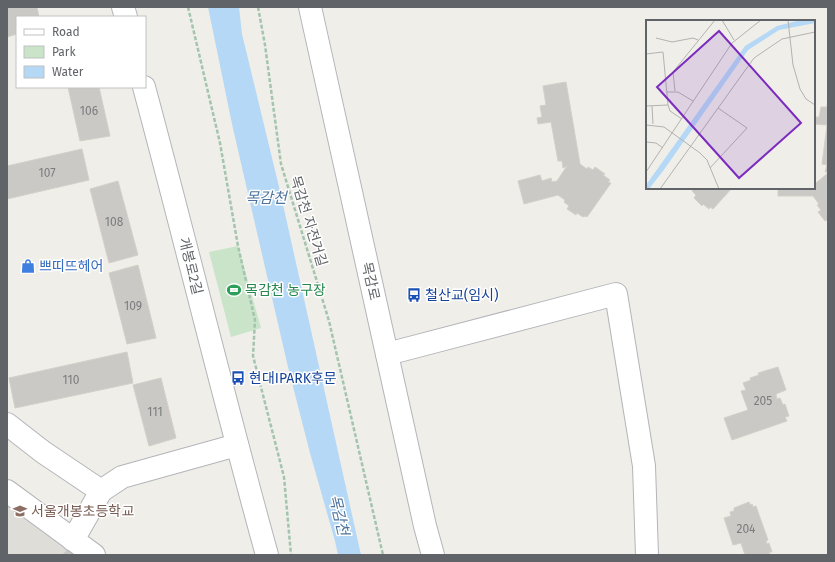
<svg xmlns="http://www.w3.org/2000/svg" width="835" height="562" font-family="'Fira Sans','Noto Sans KR',sans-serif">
  <rect width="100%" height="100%" fill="#f0eee9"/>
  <path fill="#dfddd7" d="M7,491L94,555H7Z"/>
  <path fill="#c9e4c9" d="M238,246L261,328L231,337L209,252Z"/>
  <path fill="#b4d8f5" d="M208,7H239L242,34L280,191L361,555H338L335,541L310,453L288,367L232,124Z"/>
  <g fill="#cbc9c5" stroke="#d4d0c8">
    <path d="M7,7H37L39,17H17V34L7,37Z"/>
    <path d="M566,82L580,164L587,169L588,167L593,170L595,167L605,174L603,175L610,180L608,182L611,183L587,217L585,216L583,217L577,213L576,215L567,209L569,206L564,202L565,200L558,195L524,204L518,181L540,175L542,181L551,178L552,182L557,181L567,166L563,168L562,161H558L551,122L538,124L537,118L542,117L540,106L546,105L543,86Z"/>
    <path d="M68,87H99L110,136L80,141Z"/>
    <path d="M828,96V172H825L827,165L822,164L827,125L814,124V122L815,117H819L821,107H827Z"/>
    <path d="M82,149L89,180L7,199V166Z"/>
    <path d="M828,173V221L827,220L825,221L818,212L821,210L817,205L819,204L813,196H778V188H814V183H816Z"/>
    <path d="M118,181L138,255L109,263L90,189Z"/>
    <path d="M692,188H732L713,209L710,207L709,209L703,204L702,206L694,198L696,195L692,191L693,190Z"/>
    <path d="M138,265L156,338L127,344L109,273Z"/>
    <path d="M127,352L133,383L15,408L9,378Z"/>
    <path d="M778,367L786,390L776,394L777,399L780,398L783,405L785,404L789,416L785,417L787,421L732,440L724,418L748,410L741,391L746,390L743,383L751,380L750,378L759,375L758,373Z"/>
    <path d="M161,378L176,438L149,446L133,385Z"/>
    <path d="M749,502L750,505L752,504L753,507L756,506L768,540L766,541L767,544L769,543L772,552H769L770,555H745L741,543L733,545L724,518L731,516L730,512L734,511V508Z"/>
    <path d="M68,549L75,555H62Z"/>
  </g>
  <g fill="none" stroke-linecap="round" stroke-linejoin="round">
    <defs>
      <g id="minor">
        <path d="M123,7L126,17"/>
        <path d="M310,7L425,526L433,555"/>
        <path d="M144,87C186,243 224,400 267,555"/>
        <path d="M387,354L616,294L644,466L647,555"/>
        <path d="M7,424L43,452L101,491"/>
        <path d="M7,491L94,555"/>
        <path d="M73,540L101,491L122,477L237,445"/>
      </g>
    </defs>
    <use href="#minor" stroke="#b3b5b9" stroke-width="24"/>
    <g stroke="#a3c4ad" stroke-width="2.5" stroke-dasharray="4 2" stroke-linecap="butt">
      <path d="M188,7L220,143L238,246L255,320L253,356L284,477L291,555"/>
      <path d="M258,7L265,45L281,164L329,321L383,555"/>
    </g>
    <use href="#minor" stroke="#fff" stroke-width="22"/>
  </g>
  <defs>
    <symbol id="shop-bare" viewBox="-9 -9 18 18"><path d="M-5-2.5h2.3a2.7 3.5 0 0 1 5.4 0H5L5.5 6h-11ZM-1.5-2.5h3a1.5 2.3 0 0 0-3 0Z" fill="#3f7fe0" stroke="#fff" stroke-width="2.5" paint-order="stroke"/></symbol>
    <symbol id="stadium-bare" viewBox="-9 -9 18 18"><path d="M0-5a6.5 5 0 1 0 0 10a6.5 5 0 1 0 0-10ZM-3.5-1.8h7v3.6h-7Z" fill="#2e9e5b" stroke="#fff" stroke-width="2.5" paint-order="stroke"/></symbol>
    <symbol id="bus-bare" viewBox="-9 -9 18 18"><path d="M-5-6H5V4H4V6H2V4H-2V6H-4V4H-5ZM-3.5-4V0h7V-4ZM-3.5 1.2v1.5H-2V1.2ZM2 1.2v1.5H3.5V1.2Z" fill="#1a4fb4" stroke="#fff" stroke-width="2.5" paint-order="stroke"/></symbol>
    <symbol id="school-bare" viewBox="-9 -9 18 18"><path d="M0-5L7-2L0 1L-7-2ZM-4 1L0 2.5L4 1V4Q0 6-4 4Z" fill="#8d6e63" stroke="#fff" stroke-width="2.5" paint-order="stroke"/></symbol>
  </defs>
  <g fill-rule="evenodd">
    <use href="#shop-bare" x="18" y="256" width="20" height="20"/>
    <use href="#stadium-bare" x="224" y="280" width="20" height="20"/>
    <use href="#bus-bare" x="404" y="285" width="20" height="20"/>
    <use href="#bus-bare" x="228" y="368" width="20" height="20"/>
    <use href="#school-bare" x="10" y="501" width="20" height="20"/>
  </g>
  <g text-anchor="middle" stroke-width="3" stroke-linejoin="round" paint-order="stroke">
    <g font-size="12" fill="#7b7c7e">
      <text x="89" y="115">106</text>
      <text x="47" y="177">107</text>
      <text x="114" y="226">108</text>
      <text x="133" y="310">109</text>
      <text x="71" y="384">110</text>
      <text x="763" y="405">205</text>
      <text x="155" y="416">111</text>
      <text x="746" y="533">204</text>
    </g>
    <g font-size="14" fill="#606367" stroke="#fff">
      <text transform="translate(309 221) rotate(73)" y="5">목감천 자전거길</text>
      <text transform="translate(191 266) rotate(76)" y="5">개봉로2길</text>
      <text transform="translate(371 281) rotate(77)" y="5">목감로</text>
    </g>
    <g font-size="14" fill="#366cbe" stroke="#fff" text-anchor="start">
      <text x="39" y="271">쁘띠뜨헤어</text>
    </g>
    <g font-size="14" fill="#27864d" stroke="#fff" text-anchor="start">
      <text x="245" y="295">목감천 농구장</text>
    </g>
    <g font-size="14" fill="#164399" stroke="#fff" text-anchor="start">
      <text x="425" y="300">철산교(임시)</text>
      <text x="249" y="383">현대IPARK후문</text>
    </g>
    <g font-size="14" fill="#785e54" stroke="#fff" text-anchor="start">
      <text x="31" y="516">서울개봉초등학교</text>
    </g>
    <g font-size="15" font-style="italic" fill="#4e749d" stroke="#fff">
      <text x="266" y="203">목감천</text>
      <text transform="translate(339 515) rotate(77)" y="5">목감천</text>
    </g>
  </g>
  <g transform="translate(646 20)">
    <rect width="169" height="169" fill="#f0eee9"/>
    <path d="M155,0H169V3L133,10L102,30L17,151L3,169H0V165L99,26L131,6Z" fill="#b4d8f5"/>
    <path fill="none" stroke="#b2b2b1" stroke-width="1" d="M76,0L88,20M142,0L147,45L154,69L160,79L169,85M10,18L26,22L47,18L52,20M0,34L17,32L22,85L0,86M29,71L27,52L69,0M21,72H32L47,81M22,85L24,91L36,99M6,86L7,104M0,105L18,107L54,133L61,140L73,169M0,122L10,123L17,128M64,148L101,108L72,88M0,152L86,23L115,0M14,169L108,38L136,19L169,12"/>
    <path fill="#7b2cbf" fill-opacity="0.15" stroke="#7b2cbf" stroke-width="2" d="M73,11L155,103L93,158L11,67Z"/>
    <rect width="169" height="169" fill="none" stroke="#606367" stroke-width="2"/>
  </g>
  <rect width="835" height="562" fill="none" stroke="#606367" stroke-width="16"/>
  <rect x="16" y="16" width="130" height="72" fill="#ffffff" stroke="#bfc1c2"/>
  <rect x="24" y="29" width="20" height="6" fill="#ffffff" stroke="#bfc1c2"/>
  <text x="52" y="36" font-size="12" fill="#606367">Road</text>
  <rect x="24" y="46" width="20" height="12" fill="#c9e4c9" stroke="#bfc1c2"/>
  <text x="52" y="56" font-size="12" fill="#606367">Park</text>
  <rect x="24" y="66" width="20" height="12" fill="#b4d8f5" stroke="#bfc1c2"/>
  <text x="52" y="76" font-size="12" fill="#606367">Water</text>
</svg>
